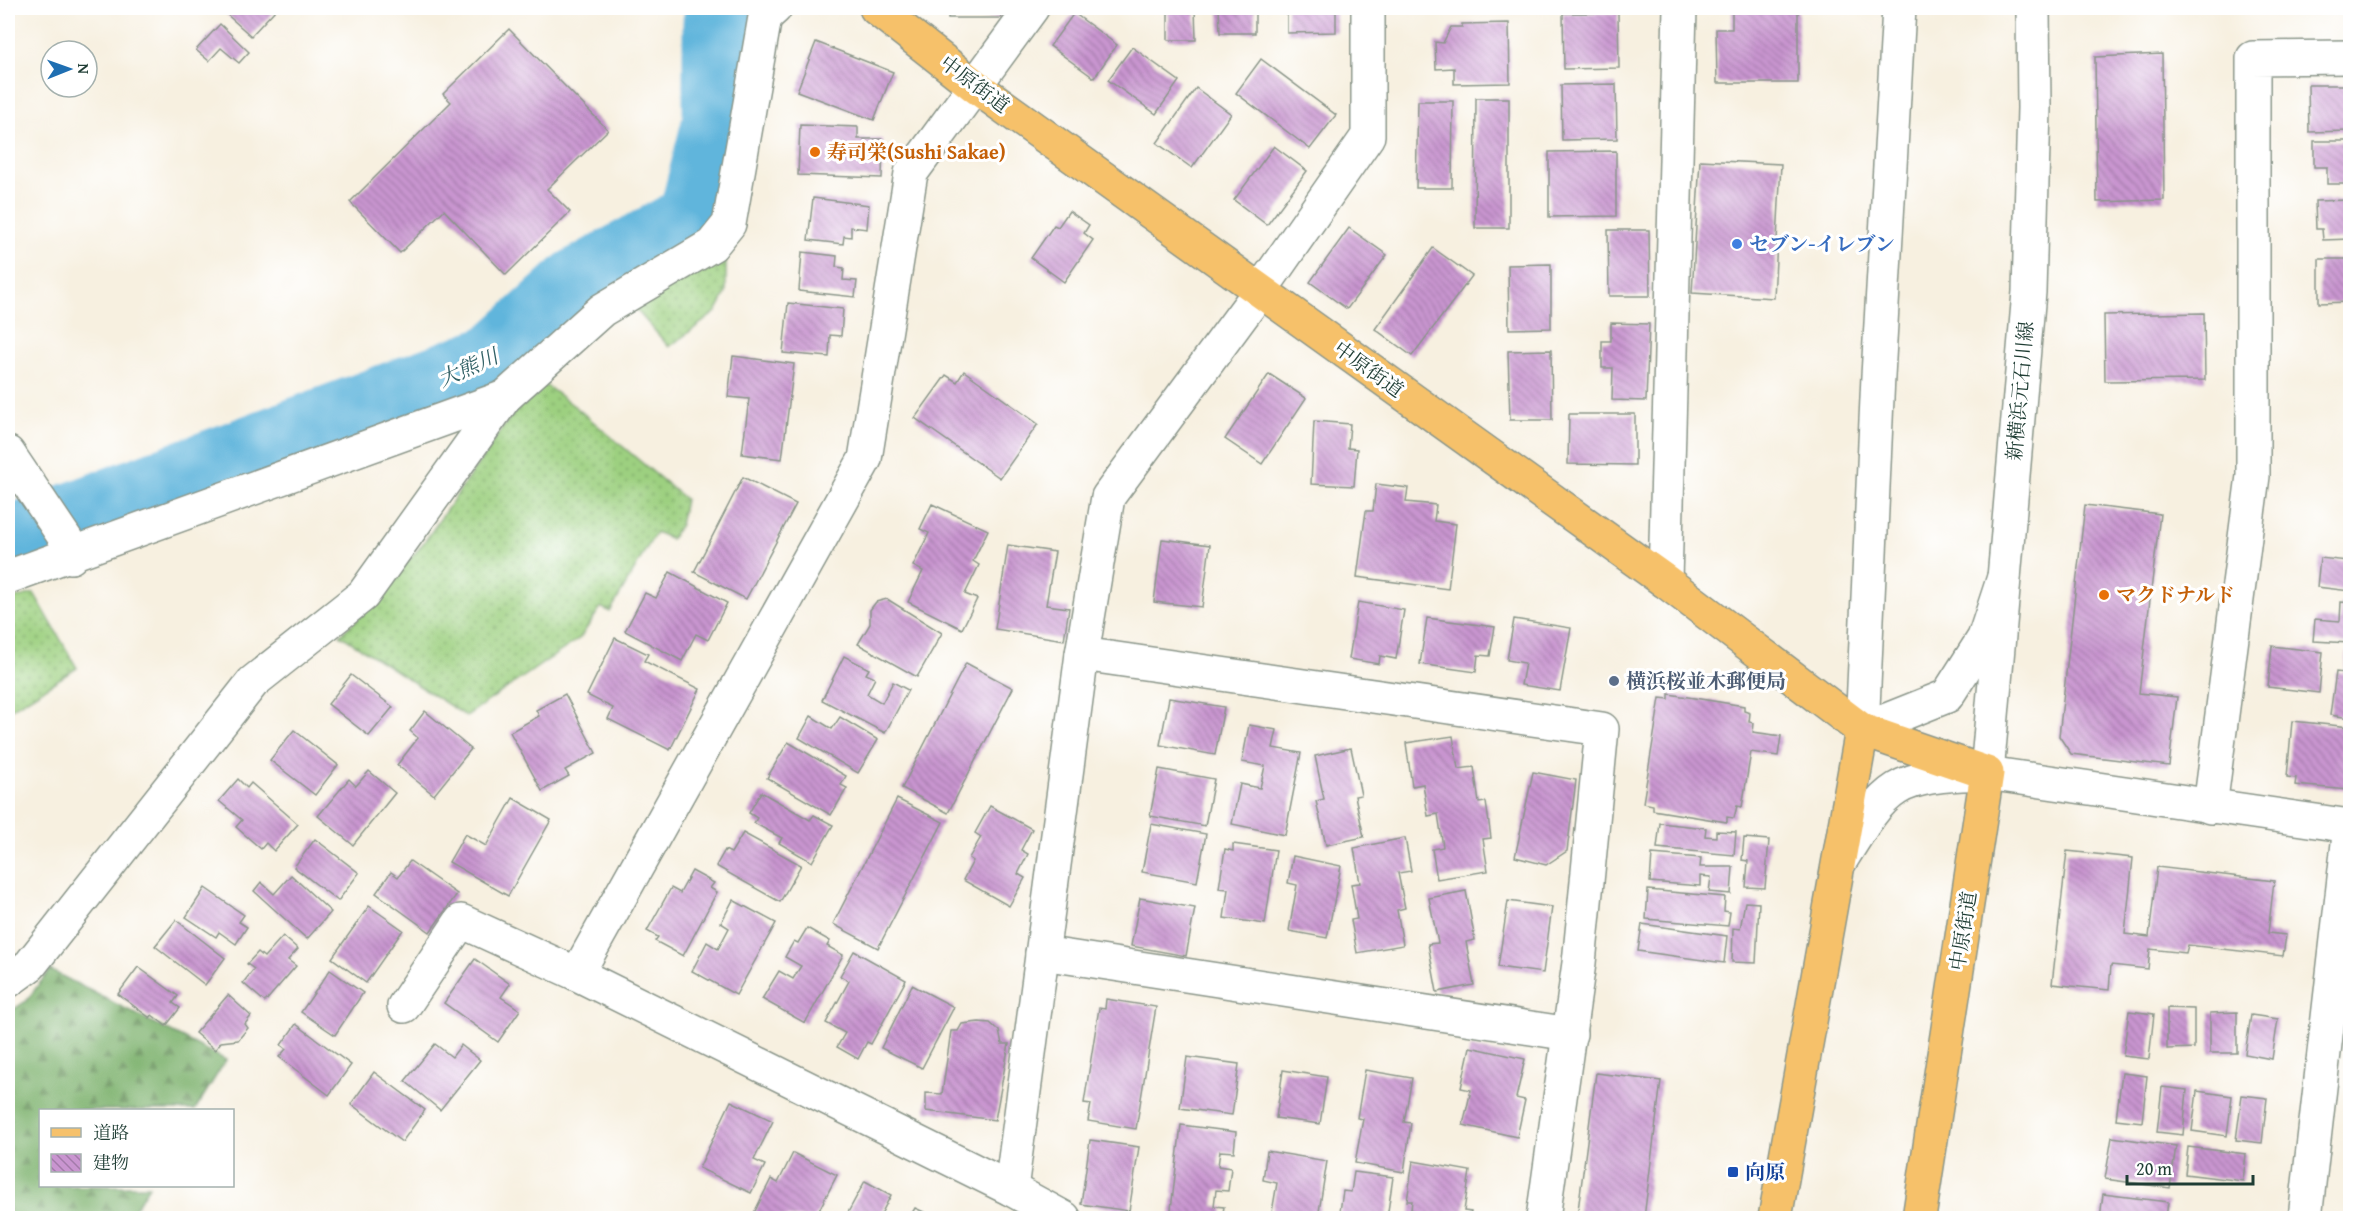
<svg xmlns="http://www.w3.org/2000/svg" width="2358" height="1226" font-family="'Gentium Book Plus','Noto Serif JP',serif">
  <defs>
    <pattern id="grass-dots" width="8" height="8" patternUnits="userSpaceOnUse" patternTransform="scale(1.5)"><rect width="8" height="8" fill="#9dd080"/><path d="M2 2h.1M6 6h.1" fill="none" stroke="#7faa6a" stroke-width="1.8" stroke-linecap="round"/></pattern>
    <pattern id="forest-firs" width="22" height="20" patternUnits="userSpaceOnUse" patternTransform="scale(1.5)"><rect width="22" height="20" fill="#7eb26e"/><path d="M5 1l3.5 6h-7zM16 11l3.5 6h-7z" fill="#67925b"/></pattern>
    <pattern id="building-back-hatch" width="6" height="6" patternUnits="userSpaceOnUse" patternTransform="scale(1.5)"><rect width="6" height="6" fill="#c995d0"/><path d="M-1 5l2 2M0 0l6 6M5-1l2 2" fill="none" stroke="#a37baa"/></pattern>
  </defs>
  <rect width="100%" height="100%" fill="#fff"/>
  <filter id="ink" filterUnits="userSpaceOnUse"><feTurbulence type="fractalNoise" baseFrequency=".0167" numOctaves="2"/><feDisplacementMap in="SourceGraphic" scale="12" xChannelSelector="R" yChannelSelector="G"/><feConvolveMatrix kernelMatrix="1 2 1 2 8 2 1 2 1" color-interpolation-filters="sRGB"/></filter>
  <filter id="wash" filterUnits="userSpaceOnUse"><feTurbulence type="fractalNoise" baseFrequency=".008" numOctaves="4" result="noise"/><feDisplacementMap in="SourceGraphic" scale="24" xChannelSelector="R" yChannelSelector="G"/><feGaussianBlur stdDeviation="1.35" result="paint"/><feColorMatrix in="noise" values="0 0 0 0 0 0 0 0 0 0 0 0 0 0 0 0 0 1.4 0 .05"/><feComposite in="paint" operator="in"/></filter>
  <g filter="url(#wash)">
    <rect width="100%" height="100%" fill="#f7f0e0"/>
    <g fill="url(#grass-dots)" stroke="#5e865a" stroke-width="1.5">
      <path d="M726,258V293L716,312L669,347L633,306Z"/>
      <path d="M544,384L577,408L685,499L680,525L671,539L656,532L610,612L601,607L580,638L466,716L340,635L376,601L425,541L517,407Z"/>
      <path d="M34,593L77,668L8,711V600Z"/>
    </g>
    <path fill="url(#forest-firs)" stroke="#4e7851" stroke-width="1.5" d="M50,970L226,1060L195,1110H40V1186H149L129,1218H8V1013L26,1001Z"/>
    <g fill="none" stroke-linecap="round" stroke-linejoin="round">
      <path stroke="#60b5dc" stroke-width="75" d="M8,544L497,360L579,285L695,220L720,121V23L732,8"/>
    </g>
    <g id="blocks">
      <g fill="url(#building-back-hatch)">
        <path d="M228,8H277L251,36L224,12Z"/>
        <path d="M948,8H1000L1001,18H948Z"/>
        <path d="M1125,8H1195L1196,40H1168V10H1125Z"/>
        <path d="M1219,8H1255V33H1220Z"/>
        <path d="M1287,8H1336V32L1287,33Z"/>
        <path d="M1732,8H1798V83H1717L1716,29H1732Z"/>
        <path d="M1074,13L1117,45L1094,78L1050,46Z"/>
        <path d="M1563,13H1618L1619,68L1564,69Z"/>
        <path d="M1509,23L1510,83L1454,84V68L1436,69L1435,42L1443,43L1451,27H1462V24Z"/>
        <path d="M220,24L249,52L239,63L221,48L209,61L196,50Z"/>
        <path d="M509,29L608,130L547,189L570,212L506,275L444,210L400,253L350,202L451,102L443,94Z"/>
        <path d="M816,42L893,72L874,120L797,91Z"/>
        <path d="M1132,47L1179,81L1156,114L1108,80Z"/>
        <path d="M2162,54L2164,200L2097,202L2095,57Z"/>
        <path d="M1261,59L1336,115L1310,149L1236,93Z"/>
        <path d="M1616,84L1617,139L1562,140L1561,85Z"/>
        <path d="M2308,85H2350V131L2309,132Z"/>
        <path d="M1196,88L1231,114L1192,168L1157,143Z"/>
        <path d="M1476,98H1509V228H1475Z"/>
        <path d="M1418,101H1453L1452,188H1416Z"/>
        <path d="M800,125L858,127V139H883L882,178L798,175Z"/>
        <path d="M2314,141H2350V184H2327V167H2314Z"/>
        <path d="M1274,146L1307,171L1267,225L1234,200Z"/>
        <path d="M1616,151V216L1549,217V152Z"/>
        <path d="M1700,160L1781,164L1774,298L1692,293Z"/>
        <path d="M813,198L869,205L867,229L851,227V237L844,236L843,244L808,240Z"/>
        <path d="M2350,200V239L2323,240L2322,229H2316L2315,201Z"/>
        <path d="M1069,211L1089,225L1084,233L1093,240L1064,282L1031,258L1054,225L1058,227Z"/>
        <path d="M1349,228L1387,255L1347,309L1310,282Z"/>
        <path d="M1608,230H1649L1650,296H1609Z"/>
        <path d="M1433,248L1472,276L1412,356L1375,329Z"/>
        <path d="M802,252L837,256L836,267L844,268L843,280L857,281L855,297L799,291Z"/>
        <path d="M2319,259H2350V302L2319,303Z"/>
        <path d="M1551,264V328L1509,329L1508,265Z"/>
        <path d="M788,303L843,309L841,336L830,335L829,357L783,353Z"/>
        <path d="M2204,313L2205,380L2105,381L2104,315Z"/>
        <path d="M1611,323L1649,324L1646,401L1612,400L1613,368H1602V341H1611Z"/>
        <path d="M1551,350L1552,420H1510L1508,351Z"/>
        <path d="M733,356L794,364L782,459L742,454L749,399L728,397Z"/>
        <path d="M964,371L1038,424L1000,478L915,418L946,375L957,382Z"/>
        <path d="M1269,374L1306,398L1262,464L1225,439Z"/>
        <path d="M1569,414H1635V465L1568,464Z"/>
        <path d="M1314,421L1350,424L1348,448L1357,449L1354,486L1311,484Z"/>
        <path d="M743,477L796,504L746,599L694,572Z"/>
        <path d="M1376,484L1408,488L1406,502L1436,505L1434,521L1456,524L1448,589L1357,577L1366,511H1373Z"/>
        <path d="M932,504L988,530L973,561L979,565L965,594L977,599L962,629L908,602L923,571L913,566L929,533L920,529Z"/>
        <path d="M2085,505L2160,514L2139,693L2177,697L2169,766L2071,754L2059,736Z"/>
        <path d="M1162,539L1210,545L1202,607L1154,602Z"/>
        <path d="M1008,545L1055,552L1046,605L1069,608L1064,640L995,629Z"/>
        <path d="M2349,556L2350,591L2317,587L2320,558L2348,561Z"/>
        <path d="M670,572L727,603L708,640L696,634L682,661L625,631L645,593L656,598Z"/>
        <path d="M887,599L942,633L917,677L858,644L870,624V610L876,602Z"/>
        <path d="M1358,602L1404,610L1396,659L1380,656L1379,664L1349,659Z"/>
        <path d="M2341,602L2350,603V643L2313,641L2315,619L2340,621Z"/>
        <path d="M1427,618L1495,627L1490,656L1478,655L1476,672L1420,664Z"/>
        <path d="M1514,619L1571,628L1560,691L1521,685L1525,663L1507,660Z"/>
        <path d="M615,638L648,654L644,661L700,689L670,750L608,719L613,708L587,695Z"/>
        <path d="M2272,646L2323,652L2319,693L2268,687Z"/>
        <path d="M2346,652H2350V718L2330,715L2336,672L2344,673Z"/>
        <path d="M844,656L869,669L866,674L875,678L867,694L882,703L893,682L908,690L885,733L822,700Z"/>
        <path d="M966,663L1013,688L948,813L902,788Z"/>
        <path d="M351,675L393,707L369,736L328,704Z"/>
        <path d="M565,694L596,753L565,770L569,776L542,791L510,732L539,716L536,710Z"/>
        <path d="M1669,694L1744,706V711L1750,713L1749,722L1754,723L1753,732L1781,736L1778,756L1751,752L1742,807L1737,806L1734,818L1727,817V822L1653,810V805L1643,803L1660,698L1669,699Z"/>
        <path d="M1169,698L1224,707L1215,755L1160,745Z"/>
        <path d="M425,711L471,749L434,795L397,765L418,738L410,731Z"/>
        <path d="M811,716L832,729L840,717L878,740L858,773L799,738Z"/>
        <path d="M2292,721L2350,727L2349,790L2295,785L2296,778L2287,777Z"/>
        <path d="M1249,725L1277,730L1273,748L1301,753L1285,835L1232,824L1240,784L1260,788L1265,766L1242,762Z"/>
        <path d="M294,730L338,765L315,795L270,760Z"/>
        <path d="M1453,736L1458,769L1474,767L1479,803L1486,802L1491,838L1483,839L1488,871L1437,879L1432,849L1443,847L1438,814L1428,816L1423,784L1412,786L1406,743Z"/>
        <path d="M788,742L846,776L841,785L847,788L831,815L767,778Z"/>
        <path d="M1351,748L1361,795L1355,796L1364,837L1326,845L1316,801L1324,799L1315,756Z"/>
        <path d="M1159,769L1214,779L1205,826L1150,816Z"/>
        <path d="M369,771L395,793L353,845L318,816L349,779L356,786Z"/>
        <path d="M1533,772L1576,780L1567,851L1546,865L1515,857Z"/>
        <path d="M238,779L247,788L251,783L298,824L274,851L266,843L261,849L236,827L242,820L219,801Z"/>
        <path d="M761,792L810,820L814,815L833,825L812,862L779,843L782,838L754,823L757,818L749,813Z"/>
        <path d="M513,798L551,820L508,896L449,862L465,834L486,846Z"/>
        <path d="M897,799L943,822L878,948L833,924Z"/>
        <path d="M990,806L1032,829L1021,850L1028,854L1018,874L1025,878L1009,906L963,880L973,861L969,858L981,837L975,833Z"/>
        <path d="M1660,823L1706,828L1705,836L1716,837V831L1736,832L1734,855L1657,848Z"/>
        <path d="M1151,824L1206,834L1197,882L1142,872Z"/>
        <path d="M743,833L801,865L780,902L716,866L725,850L731,853Z"/>
        <path d="M1405,838L1411,871L1398,873L1405,908L1397,910L1403,945L1357,953L1351,920L1357,919L1351,884L1360,883L1354,848Z"/>
        <path d="M1744,838L1769,840L1765,888L1746,887L1748,861L1742,860Z"/>
        <path d="M315,839L359,873L338,901L294,867Z"/>
        <path d="M1233,844L1276,850L1265,924L1224,918L1228,889L1219,888L1225,849L1233,851Z"/>
        <path d="M2067,851L2133,858L2125,934L2149,937L2157,867L2274,881L2268,933L2286,935L2283,956L2188,945L2186,953L2150,949L2148,969L2111,965L2109,990L2052,984Z"/>
        <path d="M1652,854L1701,858L1700,867H1733L1731,894L1709,892L1711,877L1700,876V886L1650,882Z"/>
        <path d="M1293,856L1341,866L1327,938L1289,931L1297,885L1288,883Z"/>
        <path d="M410,861L457,894L430,932L376,893L391,872L398,877Z"/>
        <path d="M692,871L714,883L710,888L717,892L683,956L655,941L658,937L647,931L671,888L680,893Z"/>
        <path d="M291,875L331,912L307,939L254,891L261,882L274,894Z"/>
        <path d="M205,888L244,915L239,922L247,927L236,944L219,932L216,937L186,917Z"/>
        <path d="M1648,890L1725,897L1724,911L1730,912L1728,926L1646,919Z"/>
        <path d="M1466,891L1475,940L1466,942L1474,985L1437,992L1428,944L1438,943L1429,898Z"/>
        <path d="M1140,898L1195,908L1186,956L1131,946Z"/>
        <path d="M733,900L776,923L736,995L692,971L707,942L718,949L729,928L721,923Z"/>
        <path d="M1508,901L1552,907L1543,973L1498,967Z"/>
        <path d="M1745,902L1759,903L1756,963L1732,962L1733,928L1740,929Z"/>
        <path d="M369,906L403,930L366,983L332,958Z"/>
        <path d="M176,920L225,958L205,985L155,946Z"/>
        <path d="M1642,924L1727,936L1724,963L1638,951Z"/>
        <path d="M807,928L830,941L827,946L843,955L805,1023L762,999L779,971L793,979L801,966L785,957L794,941L798,943Z"/>
        <path d="M283,936L298,949L288,960L296,966L265,1002L243,983L254,969L247,964L258,952L264,957Z"/>
        <path d="M854,951L906,980L871,1044L867,1042L858,1059L837,1047L845,1033L826,1023L849,981L840,976Z"/>
        <path d="M475,959L510,984L501,997L520,1010L498,1042L444,1003Z"/>
        <path d="M138,967L178,996L173,1003L180,1008L166,1026L152,1015L150,1018L118,994Z"/>
        <path d="M330,970L363,993L335,1035L301,1012Z"/>
        <path d="M912,985L954,1007L922,1068L881,1048Z"/>
        <path d="M228,995L251,1016L245,1024L248,1028L238,1040L221,1042L215,1050L195,1033Z"/>
        <path d="M1106,999L1156,1007L1136,1129L1088,1121L1091,1104L1084,1103L1099,1008L1105,1009Z"/>
        <path d="M2167,1008L2194,1009V1048L2167,1049Z"/>
        <path d="M2129,1011L2154,1014L2149,1059L2123,1056Z"/>
        <path d="M2237,1012V1053H2210V1013Z"/>
        <path d="M2251,1015L2278,1019L2272,1059L2245,1054Z"/>
        <path d="M979,1022L990,1023L999,1031L1002,1044H1009L995,1120L926,1111V1093L942,1094L951,1031H958L962,1024Z"/>
        <path d="M296,1024L351,1065L329,1095L279,1057L286,1049L281,1045Z"/>
        <path d="M435,1044L452,1057L461,1045L480,1060L440,1110L405,1081Z"/>
        <path d="M1470,1047L1525,1059L1516,1098L1525,1100L1517,1137L1463,1125L1471,1090L1461,1088Z"/>
        <path d="M1187,1057L1239,1064L1232,1115L1180,1108Z"/>
        <path d="M1283,1070L1327,1077L1320,1124L1276,1118Z"/>
        <path d="M1365,1070L1412,1078L1404,1122L1411,1123L1404,1172L1355,1163L1363,1119L1357,1118Z"/>
        <path d="M374,1072L425,1110L402,1142L351,1104Z"/>
        <path d="M1596,1073L1661,1081L1644,1218H1577Z"/>
        <path d="M2122,1073L2147,1076L2142,1122L2116,1119Z"/>
        <path d="M2162,1087L2187,1090L2183,1135L2157,1132Z"/>
        <path d="M2197,1091L2232,1096L2227,1136L2192,1131Z"/>
        <path d="M2242,1095L2267,1098L2262,1143L2236,1140Z"/>
        <path d="M731,1101L773,1121L754,1160L765,1165L751,1193L699,1168Z"/>
        <path d="M1181,1125L1236,1132L1234,1152L1220,1151L1218,1166L1231,1168L1228,1191L1216,1190L1214,1206L1224,1207L1222,1218H1170Z"/>
        <path d="M2112,1137L2176,1146L2170,1188L2105,1179Z"/>
        <path d="M1090,1140L1139,1147L1129,1211L1081,1204Z"/>
        <path d="M2188,1147L2246,1154L2243,1181L2185,1174Z"/>
        <path d="M1267,1151L1327,1161L1318,1218H1271L1277,1183L1263,1180Z"/>
        <path d="M793,1153L837,1175L815,1218L752,1217L771,1179L778,1183Z"/>
        <path d="M1413,1161L1470,1171L1464,1211L1471,1212L1470,1218H1410L1412,1201H1407Z"/>
        <path d="M1354,1172L1393,1177L1387,1218H1339L1343,1191L1351,1192Z"/>
        <path d="M865,1181L891,1195L879,1218H845Z"/>
        <path d="M2103,1194L2168,1202L2166,1218H2100Z"/>
        <path d="M915,1208L937,1218H909Z"/>
      </g>
    </g>
  </g>
  <g filter="url(#ink)">
    <use href="#blocks" fill-opacity="0" stroke="#8b968a" stroke-width="1.5"/>
    <g fill="none" stroke-linecap="round" stroke-linejoin="round">
      <defs>
        <g id="minor">
          <path d="M1032,8L911,173L865,459L577,974L1011,1189L1064,1218"/>
          <path d="M8,453L67,541L71,557"/>
          <path d="M8,577L505,397"/>
          <path d="M1665,581L1680,8"/>
          <path d="M1082,654L1602,729L1579,963L1543,1218"/>
          <path d="M2210,807L2253,476V58L2350,57"/>
          <path d="M1042,953L1570,1034"/>
          <path d="M8,981L30,965L253,682L363,595L505,397L602,310L712,245L729,224L765,17L775,8"/>
          <path d="M404,1006L461,921L577,974"/>
          <path d="M1011,1189L1082,654L1108,497L1260,291L1368,136V8"/>
        </g>
        <g id="tertiary">
          <path d="M1899,8L1878,376L1862,730L1947,696L1984,638L2004,577"/>
          <path d="M1987,773L2029,292L2034,108L2033,8"/>
          <path d="M1839,863C1888,784 1891,776 1987,773L2350,826"/>
          <path d="M2305,1218L2350,826"/>
        </g>
        <g id="primary">
          <path d="M876,8L975,86L1665,581L1862,730L1987,773L1919,1218"/>
          <path d="M1775,1218L1862,730"/>
        </g>
      </defs>
      <use href="#minor" stroke="#8b968a" stroke-width="36"/>
      <use href="#tertiary" stroke="#8b968a" stroke-width="36"/>
      <use href="#primary" stroke="#8b968a" stroke-width="36"/>
      <use href="#minor" stroke="#fff" stroke-width="33"/>
      <use href="#tertiary" stroke="#fff" stroke-width="33"/>
      <use href="#primary" stroke="#f6c16b" stroke-width="33"/>
    </g>
  </g>
  <g fill="#e8710a" stroke="#fff" stroke-width="2">
    <circle cx="815" cy="152" r="6"/>
    <circle cx="2104" cy="595" r="6"/>
  </g>
  <circle fill="#3f7fe0" stroke="#fff" stroke-width="2" cx="1737" cy="244" r="6"/>
  <circle fill="#5c6f8a" stroke="#fff" stroke-width="2" cx="1614" cy="681" r="6"/>
  <rect fill="#1a4fb4" stroke="#fff" stroke-width="2" x="1727" y="1166" width="12" height="12" rx="3"/>
  <g text-anchor="middle" stroke-width="6" stroke-linejoin="round" paint-order="stroke">
    <g font-size="20" fill="#1f3d34" stroke="#fff">
      <text transform="translate(975 84) rotate(37)" y="7">中原街道</text>
      <text transform="translate(1369 369) rotate(36)" y="7">中原街道</text>
      <text transform="translate(2020 391) rotate(-85)" y="7">新横浜元石川線</text>
      <text transform="translate(1963 931) rotate(-81)" y="7">中原街道</text>
    </g>
    <g font-size="20" font-weight="bold" fill="#c56008" stroke="#fff" text-anchor="start">
      <text x="827" y="159">寿司栄(Sushi Sakae)</text>
      <text x="2116" y="602">マクドナルド</text>
    </g>
    <g font-size="20" font-weight="bold" fill="#366cbe" stroke="#fff" text-anchor="start">
      <text x="1749" y="251">セブン-イレブン</text>
    </g>
    <g font-size="20" font-weight="bold" fill="#4e5e75" stroke="#fff" text-anchor="start">
      <text x="1626" y="688">横浜桜並木郵便局</text>
    </g>
    <g font-size="20" font-weight="bold" fill="#164399" stroke="#fff" text-anchor="start">
      <text x="1745" y="1179">向原</text>
    </g>
    <g font-size="21" font-style="italic" fill="#326166" stroke="#fff">
      <text transform="translate(468 368) rotate(-24)" y="7">大熊川</text>
    </g>
  </g>
  <rect width="2358" height="1226" fill="none" stroke="#fff" stroke-width="30"/>
  <rect x="39" y="1109" width="195" height="78" fill="#ffffff" stroke="#a5b1ae" stroke-width="1.5"/>
  <rect x="51" y="1128" width="30" height="9" fill="#f6c16b" stroke="#a5b1ae" stroke-width="1.5"/>
  <text x="93" y="1139" font-size="18" fill="#1f3d34">道路</text>
  <rect x="51" y="1154" width="30" height="18" fill="url(#building-back-hatch)" stroke="#a5b1ae" stroke-width="1.5"/>
  <text x="93" y="1169" font-size="18" fill="#1f3d34">建物</text>
  <g transform="translate(69 69) rotate(89)"><circle r="28" fill="#ffffff" stroke="#a5b1ae" stroke-width="1.5"/>
  <path d="M0-4.5L10 22L0 15L-10 22Z" fill="#1f6fb2"/>
  <text y="-9" font-size="16" font-weight="bold" text-anchor="middle" fill="#1f3d34">N</text>
  </g>
  <path d="M2127 1175v9h126v-9" fill="none" stroke="#1f3d34" stroke-width="3"/>
  <text x="2136" y="1175" font-size="18" fill="#1f3d34" stroke="#ffffff" stroke-width="4.5" paint-order="stroke">20 m</text>
</svg>
